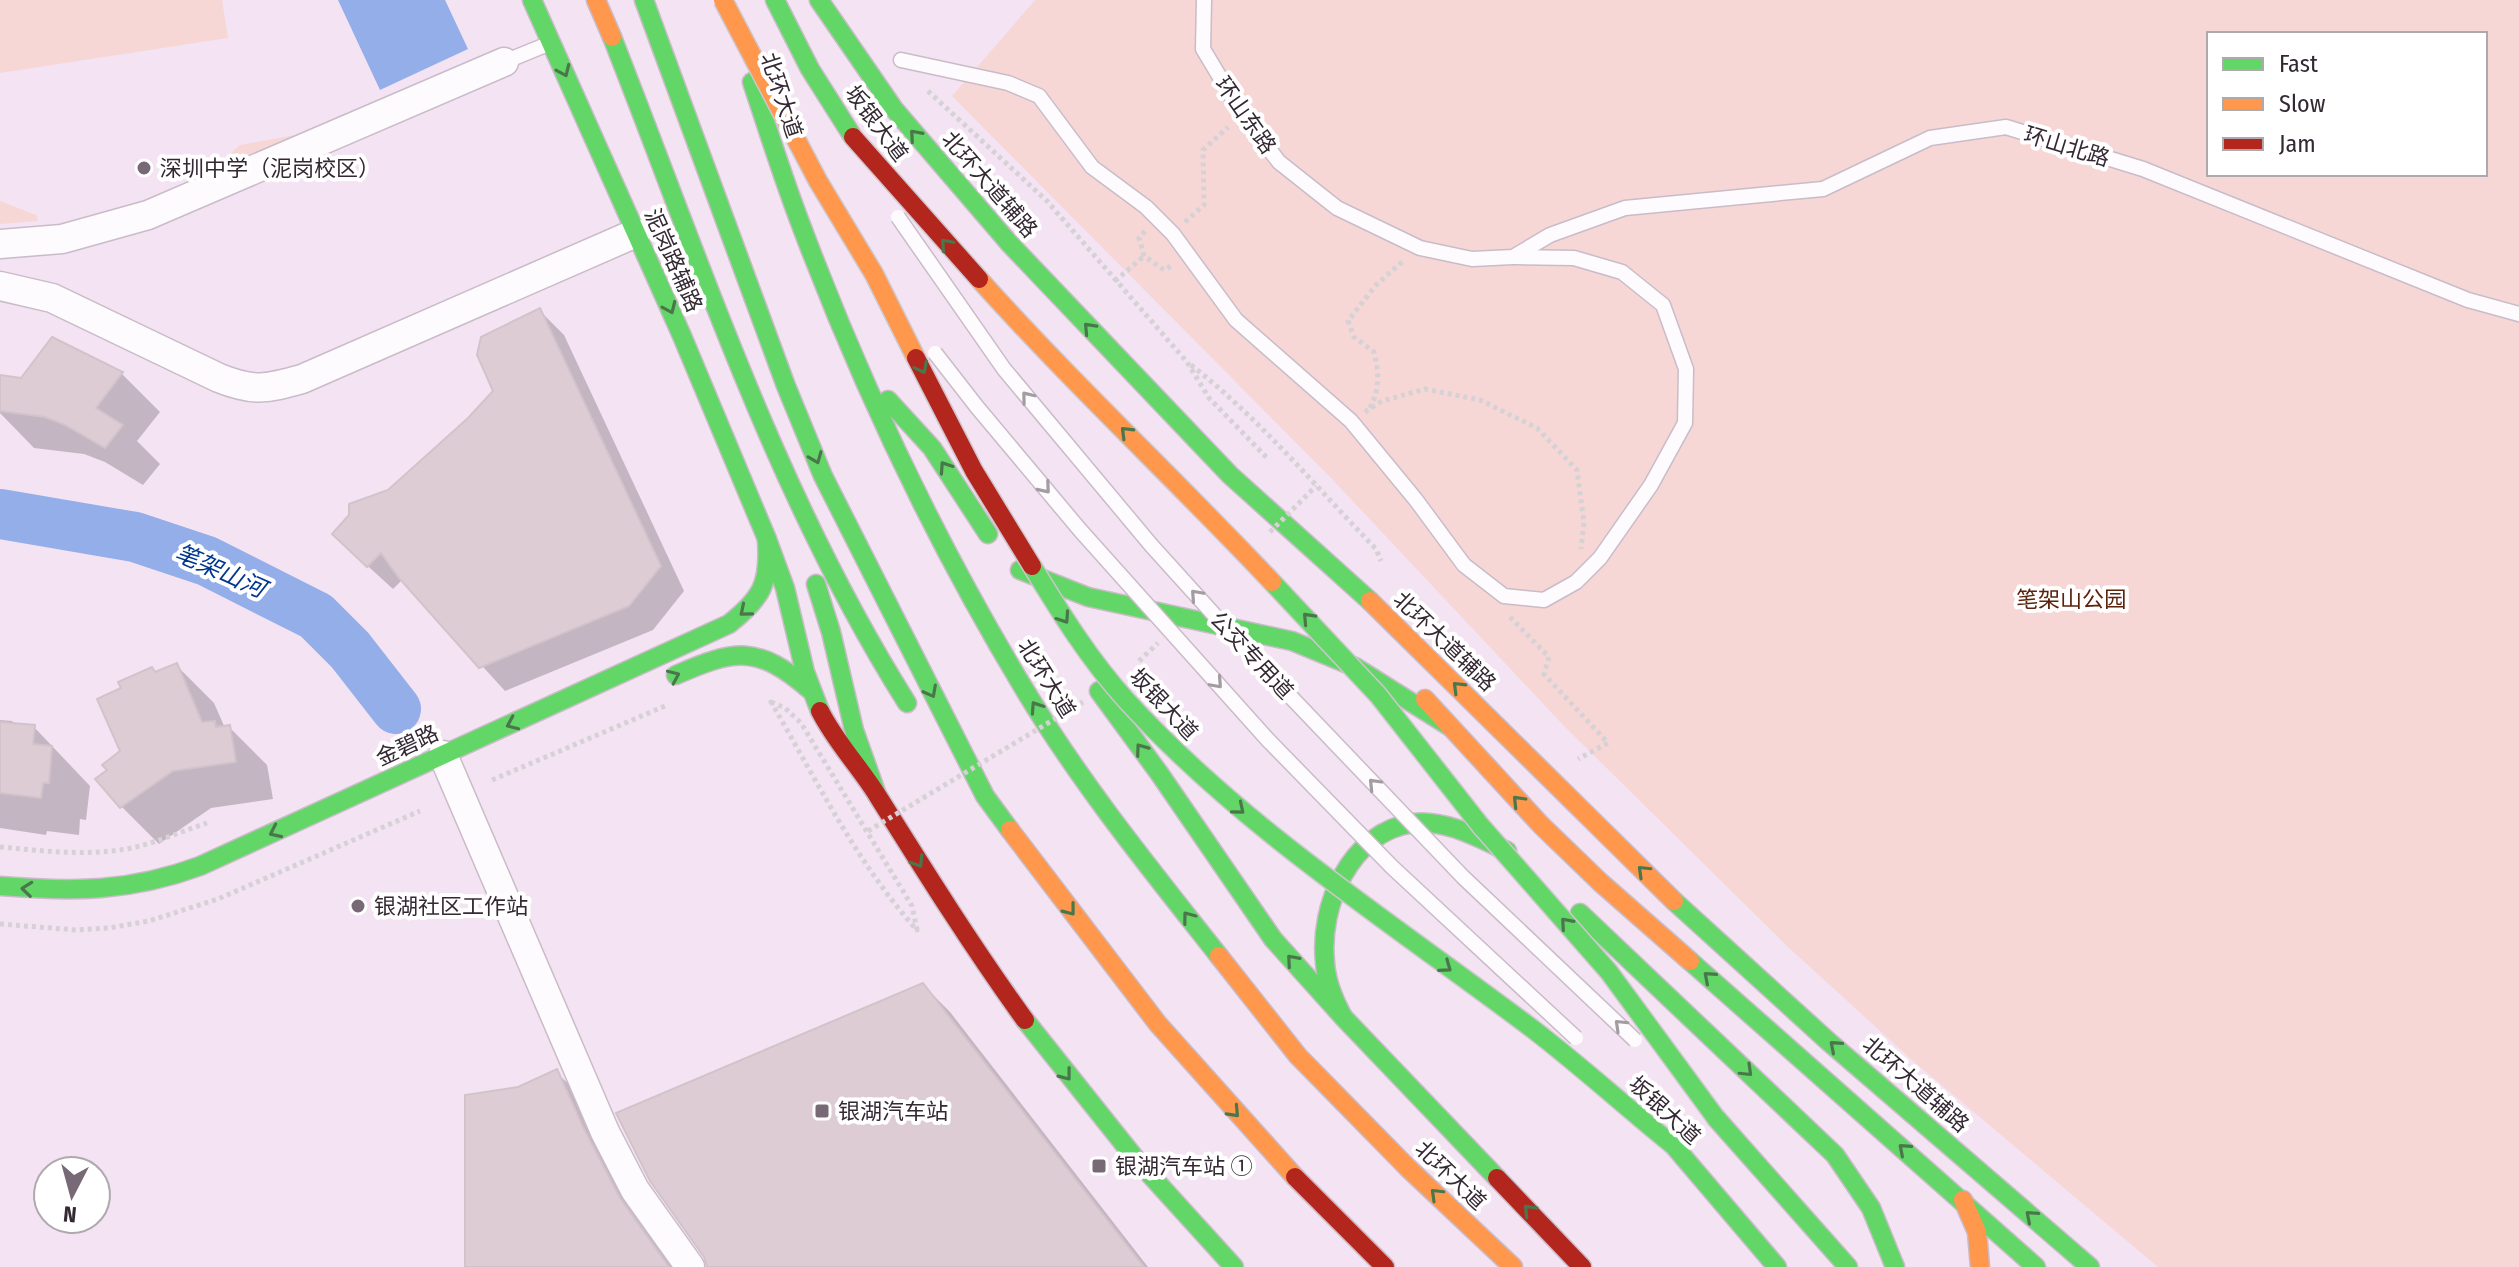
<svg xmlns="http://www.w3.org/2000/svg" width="2519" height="1267" font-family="'Fira Sans Condensed','Noto Sans SC',sans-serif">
  <rect width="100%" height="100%" fill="#f4e3f2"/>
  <g fill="#f6d7d6" fill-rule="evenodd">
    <path d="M0,0H222L228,38L0,73Z"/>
    <path d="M1035,0H2519V1267H2158L1913,1061L1787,946L1565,727L1331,478L952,96ZM2209,34H2485V174H2209Z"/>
    <path d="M295,135L204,177L240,145Z"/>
    <path d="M0,201L36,215L38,221L0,224Z"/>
  </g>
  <path fill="#93aee8" d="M338,0H445L468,49L380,90Z"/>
  <g fill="#0003">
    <path d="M540,311L564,335L684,591L653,630L505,691L403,579L393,589L359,558L390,492L469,420L495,392Z"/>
    <path d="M52,339L122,374L160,412L137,441L160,464L143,485L105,462L84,454L34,448L0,413V377L22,380Z"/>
    <path d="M176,665L214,703L225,728L229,727L267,765L273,799L211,808L159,844L121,806L110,770L122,751L156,674Z"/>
    <path d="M0,720L12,721L16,725L34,727L90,786L86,820L80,819L79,835L47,831L46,835L0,828Z"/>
    <path d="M923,985L950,1012L1148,1267H707Z"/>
    <path d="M556,1072L583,1098L675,1267H467Z"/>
  </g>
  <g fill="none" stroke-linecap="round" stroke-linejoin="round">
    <path stroke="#93aee8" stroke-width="50" d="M0,514L135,537L207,561L316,616L350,650L396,709"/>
  </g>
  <g fill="#deccd5" stroke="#d2c3cb" stroke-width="2">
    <path d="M540,308L661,566L629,606L479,668L398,577L381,553L367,567L332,534L349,515V504L388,490L468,418L493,391L477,355L481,337Z"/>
    <path d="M52,337L123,372L96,408L123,425L105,448L65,425L45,417L0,411V375L21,378Z"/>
    <path d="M177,663L202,722L215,721L216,727L230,725L236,762L173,771L120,808L95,779L107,770L102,765L120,751L97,699L121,688L118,682L152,667L155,672Z"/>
    <path d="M0,722L35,725L33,744L52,746L49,783H43L41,798L0,793Z"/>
    <path d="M923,983L1144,1267H707L704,1257L650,1181L616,1113Z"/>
    <path d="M557,1069L583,1127L620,1198L669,1267H465V1095L518,1087Z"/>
  </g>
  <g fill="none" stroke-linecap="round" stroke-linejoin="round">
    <defs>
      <g id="lane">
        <path d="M1204,0L1203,49L1242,114L1279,162L1337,208L1420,248L1472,259L1513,257L1550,235L1625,208L1823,189L1930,138L2006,127L2143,169L2468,300L2519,314"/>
        <path d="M901,60L1008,83L1039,96L1092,167L1146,207L1173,234L1236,320L1351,421L1416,500L1464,565L1504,596L1544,600L1576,582L1600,558L1651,485L1685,423L1686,369L1663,305L1622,272L1574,258L1515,257"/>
        <path d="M504,62L548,44"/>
      </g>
      <g id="street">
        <path d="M0,244L62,239L148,215L504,62"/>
        <path d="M0,286L52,298L219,378C254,392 266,389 302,379L636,233"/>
        <path d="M443,755L605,1132L635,1190L690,1267"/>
      </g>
      <g id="fast">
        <path d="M532,0L682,336L767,539L785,588L805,672L820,711"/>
        <path d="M644,0L786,386L823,476L985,796L1010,830"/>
        <path d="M775,0L810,69L853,137"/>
        <path d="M819,0L894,109L1009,243L1230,475L1370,601"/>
        <path d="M612,37C701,263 777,497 907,703"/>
        <path d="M752,82C768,130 783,178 801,225C862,387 937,545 1026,692C1082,785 1152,871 1219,956"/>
        <path d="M888,400L932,448L988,534"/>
        <path d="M1020,570L1088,597L1292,641L1355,667L1449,726"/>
        <path d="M816,584L831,632L854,730L877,795"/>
        <path d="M676,675C735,649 758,645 809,689"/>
        <path d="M1099,691L1159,773L1273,939L1344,1018L1497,1178"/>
        <path d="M0,886C73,892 130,892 200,866L729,624C762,598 770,583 767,541"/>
        <path d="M1674,901L1829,1042L2090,1267"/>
        <path d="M1580,913L1835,1155L1871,1208L1895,1267"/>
        <path d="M1690,961L2036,1267"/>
        <path d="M1342,1015C1333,998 1326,981 1325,962C1319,906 1350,832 1413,823C1445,819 1479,838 1507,851"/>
        <path d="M1025,1020L1135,1158L1234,1267"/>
        <path d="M1716,1118L1848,1267"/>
        <path d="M1674,1146L1777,1267"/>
      </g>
      <g id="slow">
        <path d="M596,0L612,37"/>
        <path d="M1370,601L1674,901"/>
        <path d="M1425,699L1541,825L1600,882L1690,961"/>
        <path d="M1010,830L1158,1024L1295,1177"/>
        <path d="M1219,956L1298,1056L1408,1168L1513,1267"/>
        <path d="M1963,1200L1977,1232L1980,1267"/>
      </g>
      <g id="jam">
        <path d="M820,711C836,743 861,768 879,798C926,873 973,948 1025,1020"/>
        <path d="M1295,1177L1385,1267"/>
        <path d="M1497,1178L1582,1267"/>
      </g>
    </defs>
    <use href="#lane" stroke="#c9bcc8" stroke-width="17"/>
    <use href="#street" stroke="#c9bcc8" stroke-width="31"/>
    <use href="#fast" stroke="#c9bcc8" stroke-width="21"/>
    <use href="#slow" stroke="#c9bcc8" stroke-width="21"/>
    <use href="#jam" stroke="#c9bcc8" stroke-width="21"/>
    <g stroke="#d5d1d5" stroke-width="5" stroke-dasharray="4 4" stroke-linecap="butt">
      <path d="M928,91L1047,201L1187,362L1209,398L1268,459"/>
      <path d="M1185,222L1204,205L1203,150L1228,127"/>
      <path d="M1145,231L1139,238L1144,256L1164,270L1173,265"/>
      <path d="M1115,281L1144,256"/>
      <path d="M1191,365C1259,418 1316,487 1376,549L1381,561"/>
      <path d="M1370,408C1380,388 1379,374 1374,352L1354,337L1348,321L1376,285L1403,261"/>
      <path d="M1365,412L1382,401L1425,389L1480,400L1537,428L1577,470L1584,523L1581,549"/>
      <path d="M1510,617L1549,657L1544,674L1608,743L1578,759"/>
      <path d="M771,702L785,708L801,723L912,906L917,930C857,864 816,779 771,702Z"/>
      <path d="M492,780L665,706"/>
      <path d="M0,847C45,851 91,857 136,847C160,841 183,831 207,823"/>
      <path d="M0,924L76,930L109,928L149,921L218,899L420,811"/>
    </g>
    <use href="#lane" stroke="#fdfbfd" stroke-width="14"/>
    <use href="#street" stroke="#fdfbfd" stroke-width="28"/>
    <use href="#fast" stroke="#63d668" stroke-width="18"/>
    <use href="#slow" stroke="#ff974d" stroke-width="18"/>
    <use href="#jam" stroke="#b3261e" stroke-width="18"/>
    <defs>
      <g id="lane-bridge">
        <path d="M898,217L1004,369L1151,545L1245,649L1463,877L1635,1040"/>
        <path d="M935,353L977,407L1080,530L1268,740L1392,867L1576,1038"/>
      </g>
      <g id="fast-bridge">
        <path d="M1032,566C1060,612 1089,659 1126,700C1245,830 1394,924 1534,1030C1582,1067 1627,1108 1674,1146"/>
        <path d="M1272,582L1378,695L1480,825L1609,972L1716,1118"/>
      </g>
      <g id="slow-bridge">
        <path d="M723,0L818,181L874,274L916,358"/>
        <path d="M979,279C1073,384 1176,480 1272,582"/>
      </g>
      <g id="jam-bridge">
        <path d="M853,137L979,279"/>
        <path d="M916,358L974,471L1032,566"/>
      </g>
    </defs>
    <use href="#lane-bridge" stroke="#c9bcc8" stroke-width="17" stroke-linecap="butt"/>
    <use href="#fast-bridge" stroke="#cec6cd" stroke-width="21" stroke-linecap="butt"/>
    <use href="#slow-bridge" stroke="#cec6cd" stroke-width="21" stroke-linecap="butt"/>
    <use href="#jam-bridge" stroke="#cec6cd" stroke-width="21" stroke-linecap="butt"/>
    <g stroke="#d5d1d5" stroke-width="5" stroke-dasharray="4 4" stroke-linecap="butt">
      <path d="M1270,532L1316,486"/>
      <path d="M1139,661L1158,643"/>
      <path d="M868,831L1083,702"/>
    </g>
    <use href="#lane-bridge" stroke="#fdfbfd" stroke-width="14"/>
    <use href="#fast-bridge" stroke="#63d668" stroke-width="18"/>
    <use href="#slow-bridge" stroke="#ff974d" stroke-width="18"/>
    <use href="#jam-bridge" stroke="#b3261e" stroke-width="18"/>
  </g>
  <defs><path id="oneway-chevron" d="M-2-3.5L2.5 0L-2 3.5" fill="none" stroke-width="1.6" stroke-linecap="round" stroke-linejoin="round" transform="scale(2)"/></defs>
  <g stroke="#49774b">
    <use href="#oneway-chevron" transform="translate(564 71) rotate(66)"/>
    <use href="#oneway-chevron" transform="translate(915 135) rotate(-131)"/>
    <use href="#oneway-chevron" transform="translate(946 244) rotate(-132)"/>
    <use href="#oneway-chevron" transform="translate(670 308) rotate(66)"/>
    <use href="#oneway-chevron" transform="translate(1089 328) rotate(-133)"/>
    <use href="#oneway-chevron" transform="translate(922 368) rotate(63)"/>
    <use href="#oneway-chevron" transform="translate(1126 432) rotate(-135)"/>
    <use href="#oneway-chevron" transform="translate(816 458) rotate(68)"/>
    <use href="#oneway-chevron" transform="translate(945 467) rotate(-124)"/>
    <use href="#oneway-chevron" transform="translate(745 611) rotate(140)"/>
    <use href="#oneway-chevron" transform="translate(1064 618) rotate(56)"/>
    <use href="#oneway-chevron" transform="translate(1308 618) rotate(-133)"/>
    <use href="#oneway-chevron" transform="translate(674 676) rotate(-24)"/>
    <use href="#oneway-chevron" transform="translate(1458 687) rotate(-135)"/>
    <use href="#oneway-chevron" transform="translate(931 692) rotate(62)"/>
    <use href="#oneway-chevron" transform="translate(1036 707) rotate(-124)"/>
    <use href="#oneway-chevron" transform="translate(512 724) rotate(156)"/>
    <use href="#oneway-chevron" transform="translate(1141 749) rotate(-126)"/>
    <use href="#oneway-chevron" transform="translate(1518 801) rotate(-134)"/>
    <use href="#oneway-chevron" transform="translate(1239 809) rotate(40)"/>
    <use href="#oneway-chevron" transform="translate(275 832) rotate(155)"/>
    <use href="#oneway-chevron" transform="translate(918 862) rotate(58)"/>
    <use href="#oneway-chevron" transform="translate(1643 871) rotate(-136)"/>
    <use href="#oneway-chevron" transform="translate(27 889) rotate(-174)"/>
    <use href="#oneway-chevron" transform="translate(1070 910) rotate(52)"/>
    <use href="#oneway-chevron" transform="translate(1188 917) rotate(-127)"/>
    <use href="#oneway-chevron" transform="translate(1566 923) rotate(-131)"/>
    <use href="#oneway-chevron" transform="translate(1292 960) rotate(-131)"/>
    <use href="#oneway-chevron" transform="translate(1446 967) rotate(36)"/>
    <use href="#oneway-chevron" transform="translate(1709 977) rotate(-139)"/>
    <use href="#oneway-chevron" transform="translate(1835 1046) rotate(-139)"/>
    <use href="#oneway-chevron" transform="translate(1747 1071) rotate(44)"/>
    <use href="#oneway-chevron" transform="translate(1066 1075) rotate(52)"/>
    <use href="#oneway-chevron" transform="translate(1234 1112) rotate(47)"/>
    <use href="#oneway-chevron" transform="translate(1904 1149) rotate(-139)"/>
    <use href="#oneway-chevron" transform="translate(1436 1194) rotate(-136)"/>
    <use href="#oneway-chevron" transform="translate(1529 1210) rotate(-133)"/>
    <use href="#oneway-chevron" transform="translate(2031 1216) rotate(-139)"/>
  </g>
  <g stroke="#a39ca2">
    <use href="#oneway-chevron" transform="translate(1027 397) rotate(-129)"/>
    <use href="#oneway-chevron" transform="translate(1045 488) rotate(50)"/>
    <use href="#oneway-chevron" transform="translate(1196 595) rotate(-132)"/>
    <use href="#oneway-chevron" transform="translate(1217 683) rotate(48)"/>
    <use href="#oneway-chevron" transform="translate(1374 784) rotate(-134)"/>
    <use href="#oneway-chevron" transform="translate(1620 1025) rotate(-136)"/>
  </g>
  <g fill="#776a76" stroke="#fff" stroke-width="3">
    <circle cx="144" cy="168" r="8"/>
    <circle cx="358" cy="906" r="8"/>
    <rect x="814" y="1103" width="16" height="16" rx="4"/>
    <rect x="1091" y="1158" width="16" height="16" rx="4"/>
  </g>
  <g text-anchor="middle" stroke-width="8" stroke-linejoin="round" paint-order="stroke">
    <g font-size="22" fill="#342933" stroke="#fff">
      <text transform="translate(782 95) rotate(72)" y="8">北环大道</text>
      <text transform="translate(1246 115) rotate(55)" y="8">环山东路</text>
      <text transform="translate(877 123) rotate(53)" y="8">坂银大道</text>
      <text transform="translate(2067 146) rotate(17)" y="8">环山北路</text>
      <text transform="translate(990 184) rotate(49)" y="8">北环大道辅路</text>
      <text transform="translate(674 260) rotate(66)" y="8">泥岗路辅路</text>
      <text transform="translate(1445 641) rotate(44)" y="8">北环大道辅路</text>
      <text transform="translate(1252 655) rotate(47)" y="8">公交专用道</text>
      <text transform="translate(1047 678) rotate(58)" y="8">北环大道</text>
      <text transform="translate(1164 704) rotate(47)" y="8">坂银大道</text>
      <text transform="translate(407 745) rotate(-25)" y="8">金碧路</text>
      <text transform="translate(1916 1084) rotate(41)" y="8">北环大道辅路</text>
      <text transform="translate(1665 1110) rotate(43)" y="8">坂银大道</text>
      <text transform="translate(1451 1175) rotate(44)" y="8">北环大道</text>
    </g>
    <g font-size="22" fill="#342933" stroke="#fff" text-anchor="start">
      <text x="160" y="176">深圳中学（泥岗校区）</text>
      <text x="374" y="914">银湖社区工作站</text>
      <text x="838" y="1119">银湖汽车站</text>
      <text x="1115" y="1174">银湖汽车站 ①</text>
    </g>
    <g font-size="22" fill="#5c220c" stroke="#fff">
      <text x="2071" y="607">笔架山公园</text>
    </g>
    <g font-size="24" font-style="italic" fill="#00388f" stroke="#fff">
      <text transform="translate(220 571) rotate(24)" y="8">笔架山河</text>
    </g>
  </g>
  <rect x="2207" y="32" width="280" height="144" fill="#ffffff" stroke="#aea9ad" stroke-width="2"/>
  <rect x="2223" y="58" width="40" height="12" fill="#63d668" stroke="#aea9ad" stroke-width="2"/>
  <text x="2279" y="72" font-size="24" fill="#342933">Fast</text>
  <rect x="2223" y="98" width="40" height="12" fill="#ff974d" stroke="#aea9ad" stroke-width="2"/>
  <text x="2279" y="112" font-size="24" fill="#342933">Slow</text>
  <rect x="2223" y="138" width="40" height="12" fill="#b3261e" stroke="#aea9ad" stroke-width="2"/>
  <text x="2279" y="152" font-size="24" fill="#342933">Jam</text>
  <g transform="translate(72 1195) rotate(186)"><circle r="38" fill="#ffffff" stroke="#aea9ad" stroke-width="2"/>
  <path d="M0-6L14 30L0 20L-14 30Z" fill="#776a76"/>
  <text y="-12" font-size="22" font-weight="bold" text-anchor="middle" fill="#342933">N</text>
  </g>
</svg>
